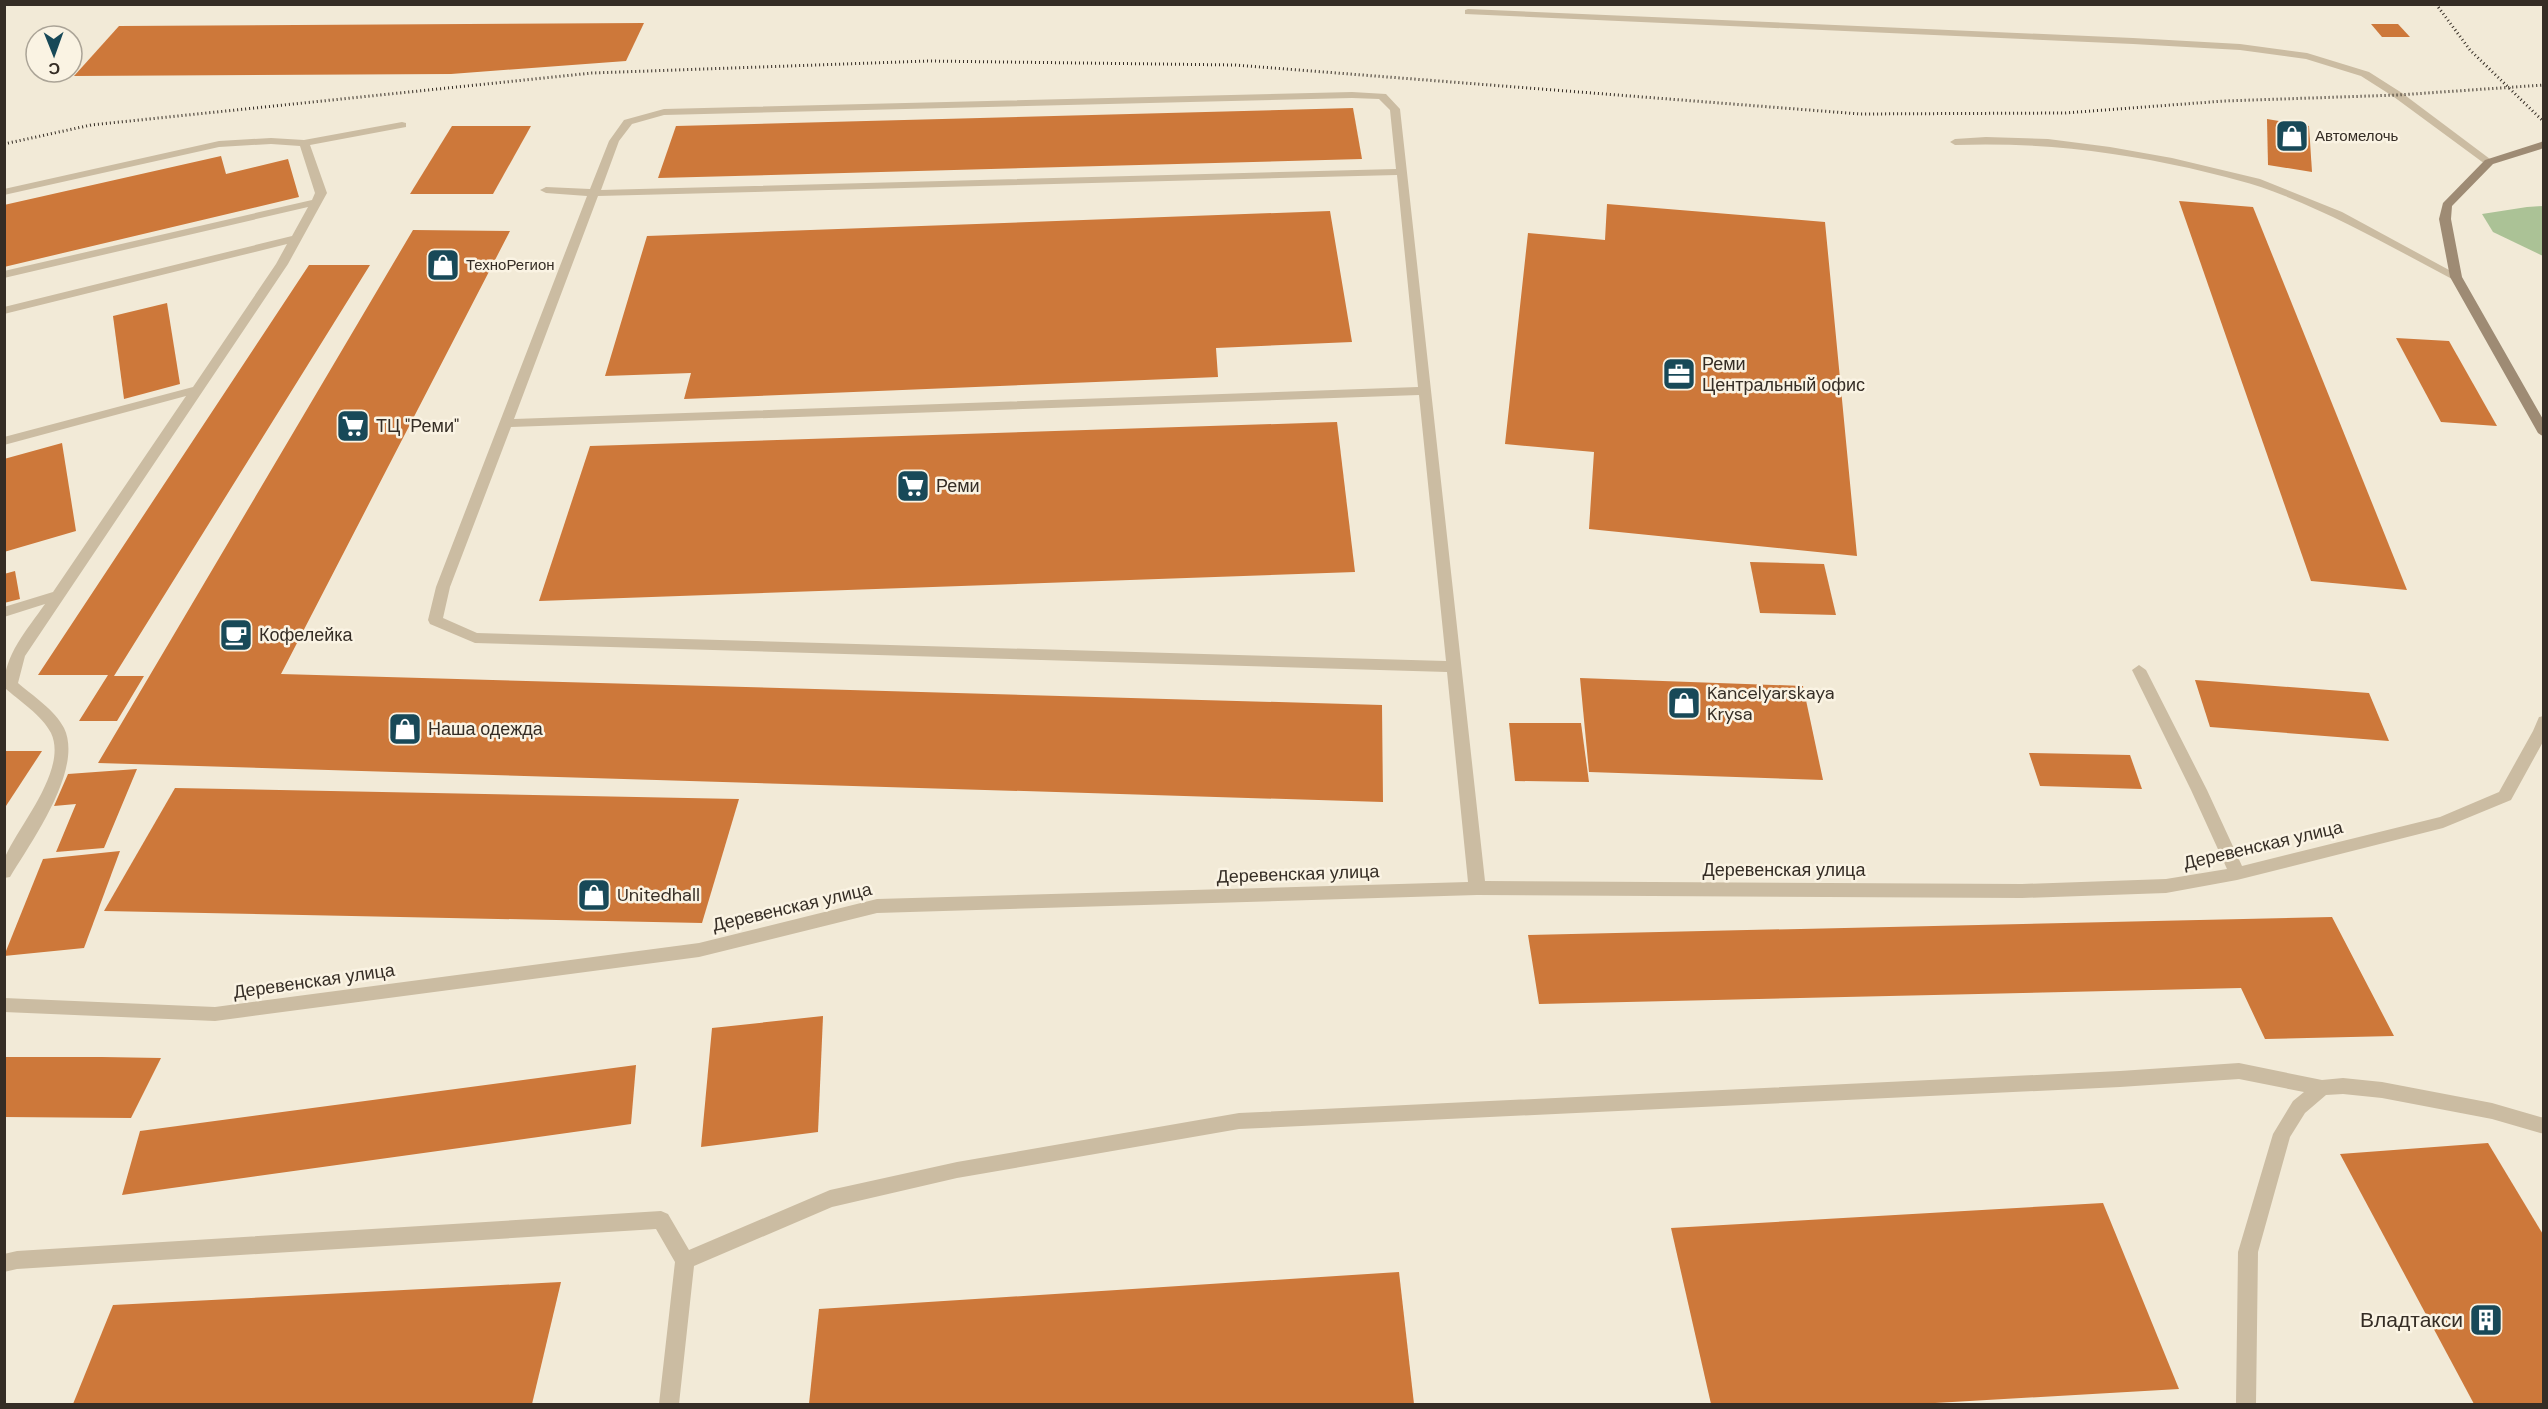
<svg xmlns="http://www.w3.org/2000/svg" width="2548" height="1409" font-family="'DM Sans',sans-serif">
  <rect width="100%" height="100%" fill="#f2ead7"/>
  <path fill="#abc296" d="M2543,206V256L2493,232L2482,214L2527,207Z"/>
  <g fill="#cd783a">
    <path d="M644,23L626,61L451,74L74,76L119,26Z"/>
    <path d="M2371,24H2398L2410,37H2382Z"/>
    <path d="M1353,108L1362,159L658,178L676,126Z"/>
    <path d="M2267,119L2309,126L2312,172L2268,165Z"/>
    <path d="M452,126H531L493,194H410Z"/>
    <path d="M221,156L226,174L288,159L299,197L4,267V205Z"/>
    <path d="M2179,201L2253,207L2407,590L2311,581Z"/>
    <path d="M1607,204L1825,222L1857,556L1589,529L1594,452L1505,444L1528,233L1605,240Z"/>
    <path d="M1330,211L1352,342L1216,348L1218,377L684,399L691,373L605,376L647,236Z"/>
    <path d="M413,230L510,231L281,674L1382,705L1383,802L98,763Z"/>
    <path d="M309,265H370L114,676H144L117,721H79L108,675H38Z"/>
    <path d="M167,303L180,384L124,399L113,316Z"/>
    <path d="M2396,338L2449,341L2497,426L2441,422Z"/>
    <path d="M1337,422L1355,572L539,601L590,446Z"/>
    <path d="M62,443L76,531L4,552V459Z"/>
    <path d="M1750,562L1824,564L1836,615L1760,613Z"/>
    <path d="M15,571L20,599L4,603V574Z"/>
    <path d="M1580,678L1803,686L1823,780L1589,772Z"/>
    <path d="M2195,680L2369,693L2389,741L2210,727Z"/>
    <path d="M1509,723H1581L1589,782L1515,781Z"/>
    <path d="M4,751H42L4,809Z"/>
    <path d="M2029,753L2130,755L2142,789L2040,786Z"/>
    <path d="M137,769L104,848L56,852L76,804L54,806L68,774Z"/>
    <path d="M175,788L739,799L702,923L104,911Z"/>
    <path d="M120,851L84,948L4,956L43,859Z"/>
    <path d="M2332,917L2394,1036L2265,1039L2241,988L1539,1004L1528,935Z"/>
    <path d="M823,1016L818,1132L701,1147L712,1028Z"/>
    <path d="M4,1057H102L161,1058L131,1118L4,1117Z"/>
    <path d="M636,1065L631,1124L122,1195L140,1131Z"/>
    <path d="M2488,1143L2544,1236V1404H2474L2340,1154Z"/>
    <path d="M2103,1203L2179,1389L1918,1404H1711L1671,1228Z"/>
    <path d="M1399,1272L1414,1404H809L819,1309Z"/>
    <path d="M561,1282L532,1404H73L113,1305Z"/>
  </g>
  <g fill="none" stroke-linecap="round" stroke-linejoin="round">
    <g fill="#cbbca2" fill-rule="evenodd">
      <path d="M1468,9L2133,38L2240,44L2307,53L2369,72L2402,93L2494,162L2493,164H2485L2394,97L2361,76L2306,59L2240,50L2133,44L1465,14V10Z"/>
      <path d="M1352,92L1386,94L1400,109L1485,881L2022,884L2166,879L2227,869L2191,790L2132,670L2139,665L2146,670L2207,790L2242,866L2440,817L2499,792L2533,731L2539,717L2544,716V740L2511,800L2443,828L2237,880L2166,893L2022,898L1477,895L877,913L699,957L215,1021L4,1012V998L215,1007L699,943L877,899L1468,882L1447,672L475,643L430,624L428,620L436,587L587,196L546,193L540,190L546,187L590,189L609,141L624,120L664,109ZM1352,98L1379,99L1390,110L1396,169L601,190L619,141L632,124L664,115ZM1397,175L1418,387L514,419L598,196ZM1419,395L1446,661L477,633L443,618L450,587L511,427Z"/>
      <path d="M402,122L406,123V127L310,145L327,193L288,264L25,656L18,683C33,696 55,710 64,728C84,769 31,842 10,877L4,878C4,871 3,862 6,855C20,824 68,769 51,733C42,715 19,701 4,687C4,655 27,630 45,604L4,617V607L53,592L186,396L4,445V437L193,387L276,264L287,244L4,314V307L292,236L308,207L4,278V271L312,200L315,193L300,146L271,144L219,147L4,195V189L219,141L271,138L304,140Z"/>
      <path d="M1986,137L2048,139L2110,147L2172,158L2260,179L2342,212L2462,277L2456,281L2452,279C2397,250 2343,219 2285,196C2254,183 2222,176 2189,168C2112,151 2035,142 1955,145L1950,142L1955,139Z"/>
      <path d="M2239,1063L2322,1080L2343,1078L2382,1082L2492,1103L2544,1118V1134L2492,1119L2382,1098L2343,1094L2326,1095L2305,1113L2290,1137L2258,1252L2256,1404H2236L2238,1252L2273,1134L2293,1101L2304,1092L2239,1079L2120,1087L1239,1129L957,1178L832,1207L694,1266L679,1404H659L675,1262L656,1229L17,1269L4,1272V1254L17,1251L661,1211L668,1214L689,1250L830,1190L957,1162L1239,1113L2120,1071Z"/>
    </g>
    <path fill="#9e8b74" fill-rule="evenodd" d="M2544,141V148L2493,164L2452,206L2451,219L2462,277L2544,421V437L2538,433L2450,277L2439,219L2443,203L2485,160Z"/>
    <g stroke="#352d25" stroke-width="3" stroke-dasharray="1 3" stroke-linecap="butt">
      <path d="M2436,4L2470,50L2544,122"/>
      <path d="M4,144L91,125L592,73L928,61L1235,65L1860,114L2065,113L2224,101L2398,95L2544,85"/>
    </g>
  </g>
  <defs>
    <symbol id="shop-square" viewBox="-11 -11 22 22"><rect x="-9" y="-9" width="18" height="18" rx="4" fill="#184958" stroke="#faf3e3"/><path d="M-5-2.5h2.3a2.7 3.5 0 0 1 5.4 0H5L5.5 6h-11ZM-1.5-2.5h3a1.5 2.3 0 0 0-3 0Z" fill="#fff"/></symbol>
    <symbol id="office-square" viewBox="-11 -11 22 22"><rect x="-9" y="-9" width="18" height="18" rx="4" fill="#184958" stroke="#faf3e3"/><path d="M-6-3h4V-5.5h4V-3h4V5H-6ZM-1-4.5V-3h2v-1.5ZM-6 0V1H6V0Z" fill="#fff"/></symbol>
    <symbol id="supermarket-square" viewBox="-11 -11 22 22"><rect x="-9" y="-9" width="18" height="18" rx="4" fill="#184958" stroke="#faf3e3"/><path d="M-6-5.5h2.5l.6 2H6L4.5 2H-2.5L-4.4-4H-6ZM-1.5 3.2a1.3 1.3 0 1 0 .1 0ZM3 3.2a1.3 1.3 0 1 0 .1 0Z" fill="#fff"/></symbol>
    <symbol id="cafe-square" viewBox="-11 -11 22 22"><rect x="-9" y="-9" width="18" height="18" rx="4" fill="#184958" stroke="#faf3e3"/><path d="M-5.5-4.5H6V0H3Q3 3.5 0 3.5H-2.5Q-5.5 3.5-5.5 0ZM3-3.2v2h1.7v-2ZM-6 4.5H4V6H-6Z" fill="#fff"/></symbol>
    <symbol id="building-square" viewBox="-11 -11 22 22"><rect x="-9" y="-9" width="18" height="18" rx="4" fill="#184958" stroke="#faf3e3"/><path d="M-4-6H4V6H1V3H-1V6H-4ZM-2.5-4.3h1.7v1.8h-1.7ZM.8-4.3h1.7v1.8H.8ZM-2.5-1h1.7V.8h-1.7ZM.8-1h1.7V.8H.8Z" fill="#fff"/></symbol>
  </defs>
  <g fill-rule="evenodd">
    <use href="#shop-square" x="2273" y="117" width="38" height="38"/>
    <use href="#shop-square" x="424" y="246" width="38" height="38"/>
    <use href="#office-square" x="1660" y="355" width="38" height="38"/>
    <use href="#supermarket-square" x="334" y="407" width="38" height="38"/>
    <use href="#supermarket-square" x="894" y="467" width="38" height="38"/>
    <use href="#cafe-square" x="217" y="616" width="38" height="38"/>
    <use href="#shop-square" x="1665" y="684" width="38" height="38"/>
    <use href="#shop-square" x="386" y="710" width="38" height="38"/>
    <use href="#shop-square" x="575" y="876" width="38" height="38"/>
    <use href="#building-square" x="2467" y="1301" width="38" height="38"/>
  </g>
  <g text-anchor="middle" stroke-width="5" stroke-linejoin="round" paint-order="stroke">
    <g font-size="15" fill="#352d25" stroke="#faf3e3" text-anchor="start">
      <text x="2315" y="141">Автомелочь</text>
      <text x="466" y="270">ТехноРегион</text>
    </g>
    <g font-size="18" fill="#352d25" stroke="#faf3e3" text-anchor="start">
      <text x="1702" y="370">Реми<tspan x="1702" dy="21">Центральный офис</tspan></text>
      <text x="376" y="432">ТЦ "Реми"</text>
      <text x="936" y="492">Реми</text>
      <text x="259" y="641">Кофелейка</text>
      <text x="1707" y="699">Kancelyarskaya<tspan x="1707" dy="21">Krysa</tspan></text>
      <text x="428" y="735">Наша одежда</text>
      <text x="617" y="901">Unitedhall</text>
    </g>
    <g font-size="18" fill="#352d25" stroke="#faf3e3">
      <text transform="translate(2263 845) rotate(-13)" y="6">Деревенская улица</text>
      <text x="1784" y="876">Деревенская улица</text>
      <text transform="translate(1298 874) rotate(-2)" y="6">Деревенская улица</text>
      <text transform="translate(792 907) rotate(-13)" y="6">Деревенская улица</text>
      <text transform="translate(314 981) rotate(-8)" y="6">Деревенская улица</text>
    </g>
    <g font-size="21" fill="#352d25" stroke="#faf3e3" text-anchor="end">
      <text x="2463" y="1327">Владтакси</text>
    </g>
  </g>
  <rect width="2548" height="1409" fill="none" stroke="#352d25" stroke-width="12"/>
  <g transform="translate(54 54) rotate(179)"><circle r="28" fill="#faf3e3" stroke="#aba497" stroke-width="1.5"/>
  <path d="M0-4.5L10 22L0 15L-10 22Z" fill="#184958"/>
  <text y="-9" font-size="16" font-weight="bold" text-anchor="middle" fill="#352d25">С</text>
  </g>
</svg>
